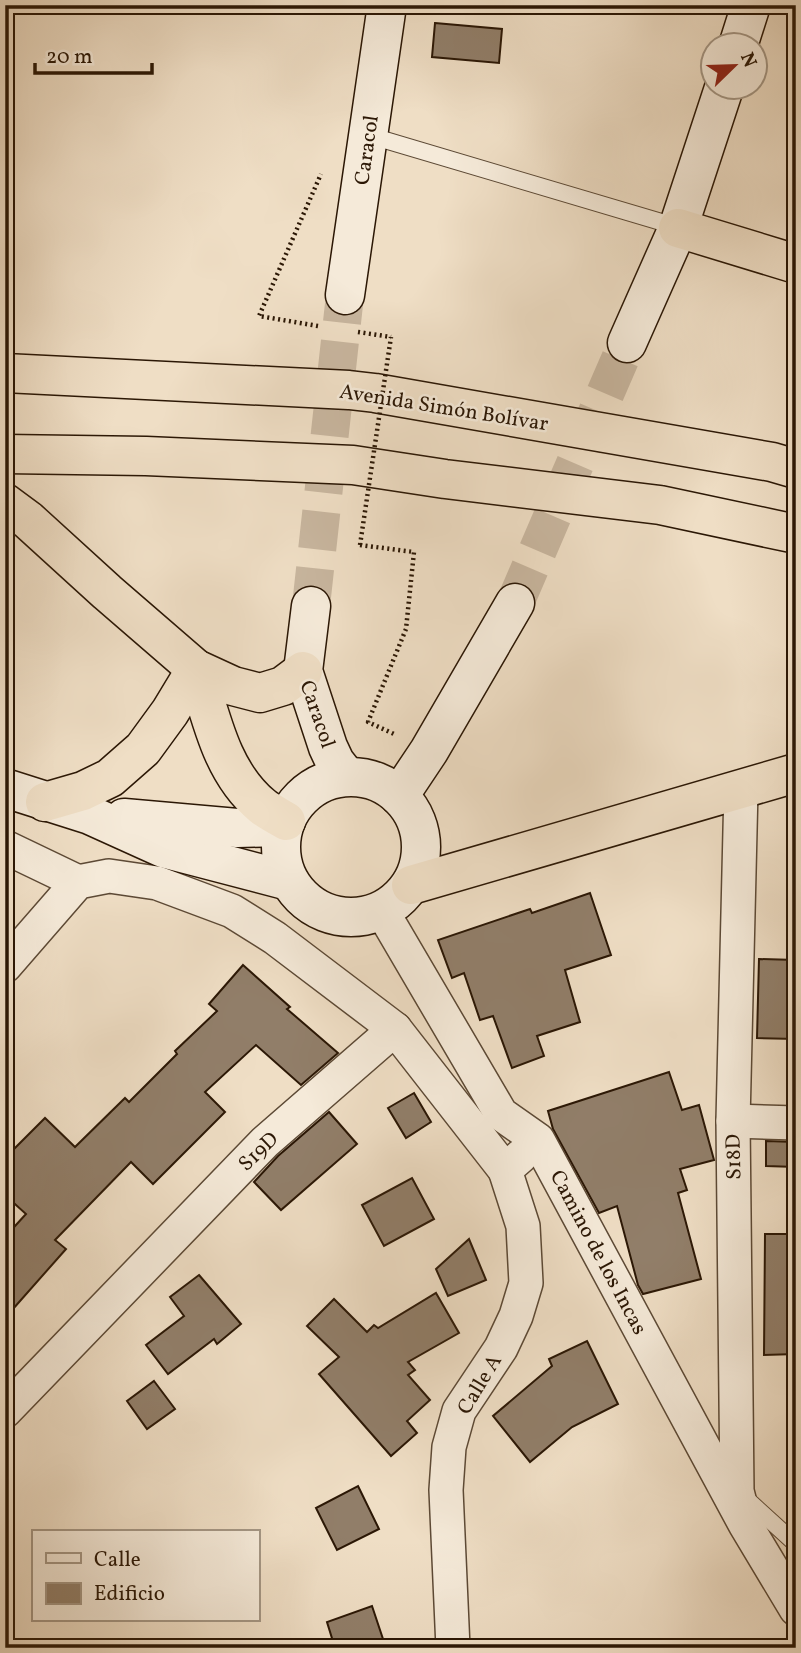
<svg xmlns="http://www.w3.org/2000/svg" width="801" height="1653" font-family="Vollkorn,serif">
  <rect width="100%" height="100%" fill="#efdec5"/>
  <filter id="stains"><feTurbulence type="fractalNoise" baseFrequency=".00286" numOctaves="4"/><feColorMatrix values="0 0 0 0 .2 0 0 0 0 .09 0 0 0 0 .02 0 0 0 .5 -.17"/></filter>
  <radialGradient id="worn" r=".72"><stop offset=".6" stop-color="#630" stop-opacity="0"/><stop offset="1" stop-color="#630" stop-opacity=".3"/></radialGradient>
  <g fill="#917e69" stroke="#2b1705" stroke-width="2">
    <path d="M435,23L502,29L499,63L432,57Z"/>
    <path d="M590,893L611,955L565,970L580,1022L537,1036L544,1056L512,1068L493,1016L480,1020L464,973L452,978L438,940L530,909L532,913Z"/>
    <path d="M759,959L796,960V1039L757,1038Z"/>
    <path d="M243,965L290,1007L287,1009L338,1053L301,1085L256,1045L205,1092L225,1112L153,1184L131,1162L55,1240L66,1249L5,1318V1237L26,1214L5,1195V1158L45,1118L75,1147L125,1098L129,1102L177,1054L175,1051L217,1011L209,1004Z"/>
    <path d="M669,1072L682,1110L699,1105L714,1160L680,1169L687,1190L678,1193L701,1279L643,1294L638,1285L617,1206L599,1213L553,1129L548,1111Z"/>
    <path d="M414,1093L431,1122L406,1138L388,1108Z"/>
    <path d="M329,1112L357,1144L281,1210L254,1182L278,1156Z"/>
    <path d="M766,1141L796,1142V1167L766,1166Z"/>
    <path d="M412,1178L434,1219L384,1246L362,1205Z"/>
    <path d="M765,1234H796V1354L764,1355Z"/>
    <path d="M469,1239L486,1280L448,1296L436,1269Z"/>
    <path d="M199,1275L241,1324L217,1344L214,1339L168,1374L146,1345L184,1316L170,1297Z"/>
    <path d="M436,1293L459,1333L408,1362L415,1370L408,1375L430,1400L407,1421L417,1433L391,1456L319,1374L339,1357L307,1326L334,1299L367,1332L374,1325L378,1328Z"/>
    <path d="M587,1341L618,1404L572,1427L530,1462L493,1416L552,1366L549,1359Z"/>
    <path d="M154,1381L175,1409L147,1429L127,1401Z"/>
    <path d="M358,1486L379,1529L337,1550L316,1508Z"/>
    <path d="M372,1606L386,1648H335L327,1622Z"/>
  </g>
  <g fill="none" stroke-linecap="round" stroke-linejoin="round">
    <g stroke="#c8b69f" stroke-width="38" stroke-dasharray="38 19" stroke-linecap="butt">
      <path d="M515,603L627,343"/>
      <path d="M311,606L345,295"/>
    </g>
    <defs>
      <g id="lane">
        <path d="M368,135L678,227"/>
        <path d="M741,1494L796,1544"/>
      </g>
      <g id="street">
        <path d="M5,847L78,882"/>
        <path d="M382,911L501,1114L538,1140L745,1524L796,1609"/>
        <path d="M5,966L78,882L109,876L157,883L232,911L275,938L395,1029"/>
        <path d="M733,1121L796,1123"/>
        <path d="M5,1411L265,1142L395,1029L505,1170"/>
        <path d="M740,1503L737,1491L733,1121L741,789"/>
        <path d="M453,1648L446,1490L449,1447L459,1411L501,1348L516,1316L526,1283L523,1226L505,1170L521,1156"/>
      </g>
      <g id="secondary">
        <path d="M738,46L751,5"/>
        <path d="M345,295L387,5"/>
        <path d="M627,343L678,228L724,88"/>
        <path d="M311,606L303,671L328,747L335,762L346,776"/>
        <circle cx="351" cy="847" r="70"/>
        <path d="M5,788L90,815L163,848L289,881"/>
        <path d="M399,796L429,751L515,603"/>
        <path d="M124,818L237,828L283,827"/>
      </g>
      <g id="highway">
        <path d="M678,228L796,264"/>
        <path d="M5,373L349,390L375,393L772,462L796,469"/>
        <path d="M5,454L146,456L353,465L445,479L660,505L796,534"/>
        <path d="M5,503L28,520L107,592L196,669L233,686L260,693L283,686L303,671"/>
        <path d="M196,669C211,717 221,772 262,806C269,812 278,816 286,821"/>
        <path d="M45,802L83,791L110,778L143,749L170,712L196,669"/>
        <path d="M411,885L796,773"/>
      </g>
    </defs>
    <use href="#lane" stroke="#5c4935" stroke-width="18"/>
    <use href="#street" stroke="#5c4935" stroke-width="36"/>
    <use href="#secondary" stroke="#2b1705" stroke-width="41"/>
    <use href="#highway" stroke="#2b1705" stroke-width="41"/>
    <g stroke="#2b1705" stroke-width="4.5" stroke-dasharray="2 3.5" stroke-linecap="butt">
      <path d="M318,326L259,316L321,174"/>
      <path d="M358,332L391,337"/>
      <path d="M360,545L414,552L406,629L368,722L394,734"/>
    </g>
    <use href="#lane" stroke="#f5ead9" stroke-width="16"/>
    <use href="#street" stroke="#f5ead9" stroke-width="33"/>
    <use href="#secondary" stroke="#f5ead9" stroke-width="38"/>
    <use href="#highway" stroke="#efdec5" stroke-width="38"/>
    <path stroke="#2b1705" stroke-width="4.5" stroke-dasharray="2 3.5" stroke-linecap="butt" d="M360,545L391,337"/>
  </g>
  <g text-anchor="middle" stroke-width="5" stroke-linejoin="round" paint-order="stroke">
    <g font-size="21" fill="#2b1705" stroke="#f5ead9">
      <text transform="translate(366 150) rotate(-82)" y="7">Caracol</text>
      <text transform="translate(444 407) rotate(9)" y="7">Avenida Simón Bolívar</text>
      <text transform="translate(318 714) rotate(71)" y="7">Caracol</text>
      <text transform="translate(258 1151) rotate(-44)" y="7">S19D</text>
      <text transform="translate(733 1157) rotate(-91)" y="7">S18D</text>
      <text transform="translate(599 1252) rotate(62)" y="7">Camino de los Incas</text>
      <text transform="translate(479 1384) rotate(-59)" y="7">Calle A</text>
    </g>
  </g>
  <rect width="801" height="1653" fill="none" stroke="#efdec5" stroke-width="28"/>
  <rect x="7" y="7" width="787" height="1639" fill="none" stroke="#2b1705" stroke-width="3.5"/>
  <rect x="14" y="14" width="773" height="1625" fill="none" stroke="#2b1705" stroke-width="2"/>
  <rect x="32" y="1530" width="228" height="91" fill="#f5ead9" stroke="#a49684" stroke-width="2"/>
  <rect x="46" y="1553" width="35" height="10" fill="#f5ead9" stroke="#a49684" stroke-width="2"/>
  <text x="94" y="1566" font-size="21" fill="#2b1705">Calle</text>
  <rect x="46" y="1583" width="35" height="21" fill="#917e69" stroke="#a49684" stroke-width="2"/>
  <text x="94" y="1600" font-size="21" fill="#2b1705">Edificio</text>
  <g transform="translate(734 66) rotate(67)"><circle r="33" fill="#f5ead9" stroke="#a49684" stroke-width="2"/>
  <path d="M0-5L12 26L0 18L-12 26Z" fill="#8f2418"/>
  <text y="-10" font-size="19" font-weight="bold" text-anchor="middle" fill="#2b1705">N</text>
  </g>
  <path d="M35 63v10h117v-10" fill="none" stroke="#2b1705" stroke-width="3.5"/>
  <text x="46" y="63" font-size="21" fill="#2b1705" stroke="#f5ead9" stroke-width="5" paint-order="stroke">20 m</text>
  <rect width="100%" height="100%" filter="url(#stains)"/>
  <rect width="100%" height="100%" fill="url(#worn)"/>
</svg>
